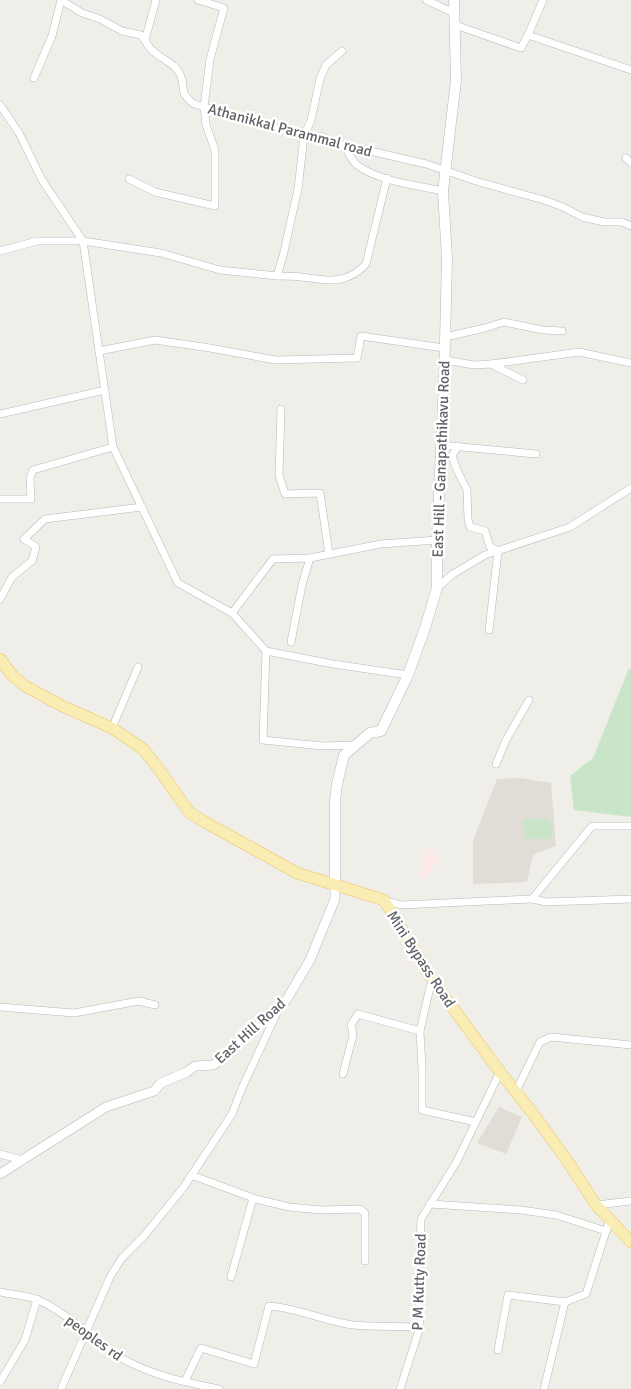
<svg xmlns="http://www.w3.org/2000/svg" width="631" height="1389" font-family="Signika,sans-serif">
  <rect width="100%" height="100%" fill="#f0eee8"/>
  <g fill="#e0ddd7">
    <path d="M520,778L551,783L556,846L533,855L527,882L473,884V841L497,779Z"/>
    <path d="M499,1107L522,1117L506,1154L477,1143Z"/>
  </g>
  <path fill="#fbe8e7" d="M425,848L435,851L439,861L437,865L433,864L429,875L419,880L425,861L421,860Z"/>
  <g fill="#c8e6c7">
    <path d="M629,668L631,669V817L574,810L570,776L593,758Z"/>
    <path d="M522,819H549L552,828L551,839L523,838L525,829Z"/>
  </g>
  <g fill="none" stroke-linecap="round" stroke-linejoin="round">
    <defs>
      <g id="minor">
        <path d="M61,0L82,13L100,19L122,31L141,35C145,40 148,47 153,51C161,59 175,63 180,74C187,89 177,91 194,104L296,134L311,137L321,136L340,144L426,164L479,182L544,200L563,207L582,217L604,222H622L631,226"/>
        <path d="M426,0L454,13"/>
        <path d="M455,25L521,48L528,35L631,70"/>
        <path d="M528,35L543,0"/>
        <path d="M145,40L156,0"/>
        <path d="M34,78L52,36L61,0"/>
        <path d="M0,105L19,133L42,180L83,241L113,447L178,583L232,613L266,651L333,664L408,675"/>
        <path d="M345,145C348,153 351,160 357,165C380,182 416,185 443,191"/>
        <path d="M626,158L631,163"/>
        <path d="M129,179L155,192L215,206V150L206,125L204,107L210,59L224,8L198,0"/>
        <path d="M0,251L37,241H83L161,253L220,270L277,276L283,256L298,189L304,136L311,120L320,79L326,65L342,51"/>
        <path d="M277,276C285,276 293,276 301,277C326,280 346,286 366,264L387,178"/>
        <path d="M445,337L485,328L504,322L543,330L562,331"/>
        <path d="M99,351L155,340L210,348L275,360L357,358L361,336L444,348"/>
        <path d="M445,360L474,365L491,364L523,380"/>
        <path d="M491,364L579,352L631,363"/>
        <path d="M281,409L279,475L285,494L320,493L329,554"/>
        <path d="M0,414L105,390"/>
        <path d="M440,445L536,454"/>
        <path d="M458,446L452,456L457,470L467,490L468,519L470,527L485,531L490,547L498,551L489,630"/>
        <path d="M0,499H31L30,478L33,470L113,447"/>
        <path d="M437,588L453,574L485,555L570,527L631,488"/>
        <path d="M0,599L12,577L32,561L36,547L24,539L45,519L142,507"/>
        <path d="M232,613L273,559L310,558"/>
        <path d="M291,642L302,585L310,558L381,544L437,540"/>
        <path d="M266,651L263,740L322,746L354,745"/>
        <path d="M112,728L138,667"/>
        <path d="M496,764L506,740L529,700"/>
        <path d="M532,899L546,902L631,899"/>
        <path d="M384,900L401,905L532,899L592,826H631"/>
        <path d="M0,1007L74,1013L139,1001L155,1005"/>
        <path d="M420,1031L422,1068V1110L476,1122"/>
        <path d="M343,1074L353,1035L351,1025L358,1014L420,1031L430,987L433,981"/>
        <path d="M516,1091L540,1042L551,1037L631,1045"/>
        <path d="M0,1154L22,1160"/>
        <path d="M191,1175L256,1199L289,1207L321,1210L360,1209L365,1213V1261"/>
        <path d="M430,1204L521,1210L556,1215L606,1231"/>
        <path d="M596,1205L631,1201"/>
        <path d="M231,1277L253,1198"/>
        <path d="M0,1292C12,1295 26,1295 38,1300C71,1314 95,1345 127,1361C155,1376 188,1383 219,1389"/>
        <path d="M498,1350L508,1295L565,1302L586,1294L610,1219"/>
        <path d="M185,1381L201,1348L254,1364L269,1306C298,1308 324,1321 353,1325C375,1327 398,1326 420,1327"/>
        <path d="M0,1382L25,1340L37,1299"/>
        <path d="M61,1389L110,1277L122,1258L144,1236L183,1188L232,1114L242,1088L279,1008"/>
        <path d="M400,1389L420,1327L419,1269L421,1219L456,1163L500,1072"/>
        <path d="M544,1389L565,1302"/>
      </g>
      <path id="tertiary" d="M0,1174L106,1107L154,1091L161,1083L187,1072L195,1066L214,1065L287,999L310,960L335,899V886"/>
      <path id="secondary" d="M335,886V801L337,784L344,755L370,733L381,731L408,675L425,628L437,588V540L444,383L447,259L443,191L456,80L454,0"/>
      <path id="primary" d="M0,659L13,676L25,686L62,706L112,728L143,749L158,768L189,812L203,821L297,873L384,900L433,981L500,1072L534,1115L568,1162L596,1205L631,1242"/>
    </defs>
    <use href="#minor" stroke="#b5b8bc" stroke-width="8"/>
    <use href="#tertiary" stroke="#b5b8bc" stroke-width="10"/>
    <use href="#secondary" stroke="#b6babe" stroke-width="11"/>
    <use href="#primary" stroke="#eac268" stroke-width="12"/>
    <use href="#minor" stroke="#fff" stroke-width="7"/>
    <use href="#tertiary" stroke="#fff" stroke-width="9"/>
    <use href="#secondary" stroke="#fff" stroke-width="10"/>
    <use href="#primary" stroke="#faedb3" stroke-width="11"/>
  </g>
  <g text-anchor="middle" stroke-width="5" stroke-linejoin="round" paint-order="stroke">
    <g font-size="15" fill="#5f6367" stroke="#fff">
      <text transform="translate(290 130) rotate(15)" y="5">Athanikkal Parammal road</text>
      <text transform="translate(441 459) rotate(-88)" y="5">East Hill - Ganapathikavu Road</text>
      <text transform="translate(421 959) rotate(57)" y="5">Mini Bypass Road</text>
      <text transform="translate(250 1031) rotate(-42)" y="5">East Hill Road</text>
      <text transform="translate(419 1282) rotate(-88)" y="5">P M Kutty Road</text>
      <text transform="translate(94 1338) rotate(36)" y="5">peoples rd</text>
    </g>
  </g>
</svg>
